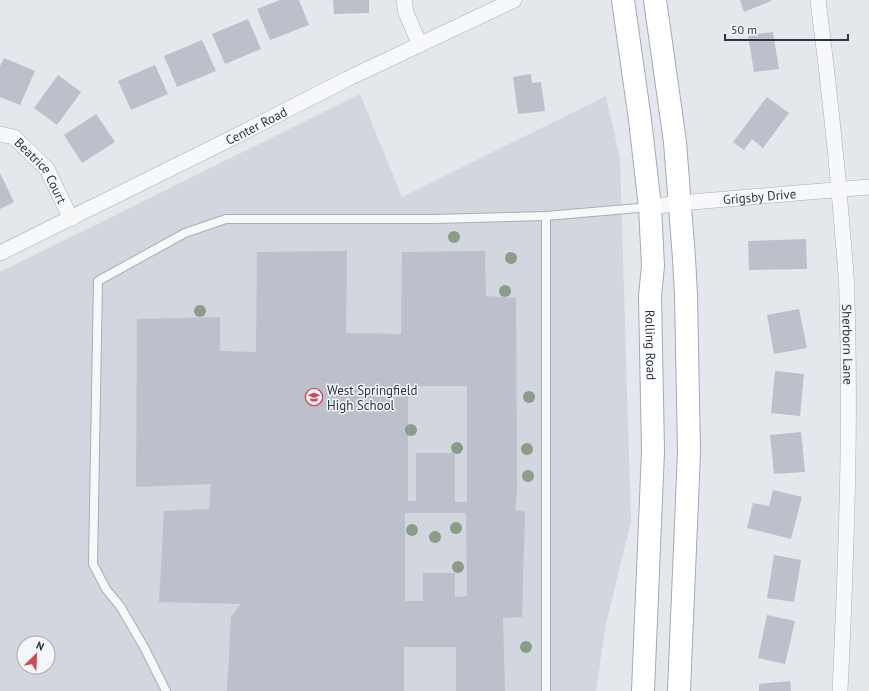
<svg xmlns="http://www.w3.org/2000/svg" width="869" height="691" font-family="'PT Sans',sans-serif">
  <rect width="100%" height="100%" fill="#e4e7ec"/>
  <path fill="#d2d6de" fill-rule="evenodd" d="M360,94L402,197L606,96L620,159L631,522L606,624L596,691H0V272ZM24,643H48V667H24Z"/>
  <g fill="#bbc0ca" fill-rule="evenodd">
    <path d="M280,0H299L309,25L270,40L257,9Z"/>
    <path d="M333,0H369V13L334,14Z"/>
    <path d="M740,0H771V1L744,12Z"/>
    <path d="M248,19L261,49L225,64L212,34Z"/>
    <path d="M773,32L779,69L754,72L748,35Z"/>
    <path d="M202,40L216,71L177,87L164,56Z"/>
    <path d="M4,58L35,71L20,105L0,97V66Z"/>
    <path d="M155,65L168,94L131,110L118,81Z"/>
    <path d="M531,74L532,83L541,82L545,111L518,114L513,77Z"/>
    <path d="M58,75L81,92L57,125L34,108Z"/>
    <path d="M767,97L789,113L763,148L752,139L744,150L733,142Z"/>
    <path d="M96,114L115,142L82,163L64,135Z"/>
    <path d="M0,173L14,202L0,209Z"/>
    <path d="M806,239L807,269L749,270L748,241Z"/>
    <path d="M347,251L346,333L401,334L402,252L485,251L486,296L516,298L517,489L515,510L525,512L522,617L503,618L505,691H456V647H404V691H227L231,617L241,604L159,602L164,511L209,509L211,484L136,487L137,319L220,317V351L256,352L257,252ZM408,386H467V502H455V453H416V501H408ZM405,513H466L467,596L455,597V573H423V601H405Z"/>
    <path d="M799,309L807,348L774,354L767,315Z"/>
    <path d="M775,371L804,374L800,416L771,413Z"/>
    <path d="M801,432L805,472L774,474L770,435Z"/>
    <path d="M773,490L802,497L791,539L747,528L753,503L769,506Z"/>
    <path d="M774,555L801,560L794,602L767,598Z"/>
    <path d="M767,615L795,621L785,664L758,658Z"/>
    <path d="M790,681L791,691H759V684Z"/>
  </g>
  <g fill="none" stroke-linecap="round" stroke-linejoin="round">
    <defs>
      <g id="lane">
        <path d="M166,691L144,647L120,606L106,589L93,564L98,281L185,233L226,219H433L546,216L650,207"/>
        <path d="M546,691V216"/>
      </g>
      <g id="street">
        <path d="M404,0L406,13L420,45"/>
        <path id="s1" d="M818,0C828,79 837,159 843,239C845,260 847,280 847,301C851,431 846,561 840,691"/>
        <path id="s2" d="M0,134L14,137L47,169L71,219"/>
        <path id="s3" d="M650,207L680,203L869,187"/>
        <path id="s4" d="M0,253L238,135L347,79L514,0"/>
      </g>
      <g id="primary">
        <path id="s5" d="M623,0L640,120L650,207L653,266L650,296L653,451L643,691"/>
        <path d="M655,0L675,142L684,258L686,295L689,452L679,691"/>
      </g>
    </defs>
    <use href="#lane" stroke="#a9aeb7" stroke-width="10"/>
    <use href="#street" stroke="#a9aeb7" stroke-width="16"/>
    <use href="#primary" stroke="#a3abb8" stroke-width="24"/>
    <use href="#lane" stroke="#f7f8fa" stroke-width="8"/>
    <use href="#street" stroke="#f7f8fa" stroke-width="15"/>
    <use href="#primary" stroke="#fff" stroke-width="22"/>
  </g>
  <g fill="#899d89">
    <circle cx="454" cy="237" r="6"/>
    <circle cx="511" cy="258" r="6"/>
    <circle cx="505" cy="291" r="6"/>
    <circle cx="200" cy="311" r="6"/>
    <circle cx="529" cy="397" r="6"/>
    <circle cx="411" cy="430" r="6"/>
    <circle cx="457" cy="448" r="6"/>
    <circle cx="527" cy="449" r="6"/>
    <circle cx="528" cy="476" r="6"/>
    <circle cx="456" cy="528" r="6"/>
    <circle cx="412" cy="530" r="6"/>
    <circle cx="435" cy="537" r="6"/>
    <circle cx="458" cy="567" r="6"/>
    <circle cx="526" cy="647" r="6"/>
  </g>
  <defs>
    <symbol id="school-ring" viewBox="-11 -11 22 22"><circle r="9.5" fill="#f4f6f9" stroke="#d1495b" stroke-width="1.5"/><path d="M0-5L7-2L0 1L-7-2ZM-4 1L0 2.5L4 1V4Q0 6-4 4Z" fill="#d1495b"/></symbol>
  </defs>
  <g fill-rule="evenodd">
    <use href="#school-ring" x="304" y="387" width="20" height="20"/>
  </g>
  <g text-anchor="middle" stroke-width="3" stroke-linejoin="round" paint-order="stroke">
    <g font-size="13" fill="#2b3445" stroke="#f4f6f9">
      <text dy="5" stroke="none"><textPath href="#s4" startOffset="286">Center Road</textPath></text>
      <text dy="5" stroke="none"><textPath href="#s2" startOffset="58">Beatrice Court</textPath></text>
      <text dy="5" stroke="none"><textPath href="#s3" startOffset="110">Grigsby Drive</textPath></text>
      <text dy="5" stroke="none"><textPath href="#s5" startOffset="347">Rolling Road</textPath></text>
      <text dy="5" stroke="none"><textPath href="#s1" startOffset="346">Sherborn Lane</textPath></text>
    </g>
    <g font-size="13" fill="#2b3445" stroke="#f4f6f9" text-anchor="start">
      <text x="327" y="395">West Springfield<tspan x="327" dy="15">High School</tspan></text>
    </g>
  </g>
  <g transform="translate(36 655) rotate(24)"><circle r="19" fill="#f4f6f9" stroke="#a4a8b1"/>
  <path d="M0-3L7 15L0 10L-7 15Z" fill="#d1495b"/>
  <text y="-6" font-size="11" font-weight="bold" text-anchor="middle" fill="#2b3445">N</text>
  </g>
  <path d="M725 34v6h123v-6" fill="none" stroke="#2b3445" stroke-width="2"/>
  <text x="731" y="34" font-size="12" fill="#2b3445" stroke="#f4f6f9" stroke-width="3" paint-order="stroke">50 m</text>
</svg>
